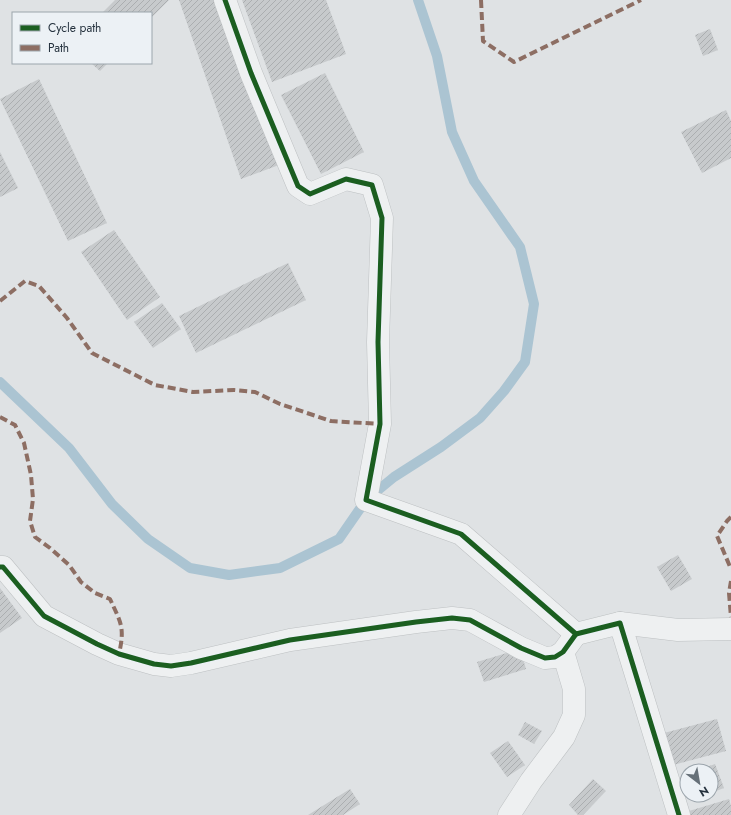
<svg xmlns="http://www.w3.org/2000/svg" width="731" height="815" font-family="Jost,sans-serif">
  <defs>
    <pattern id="building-hatch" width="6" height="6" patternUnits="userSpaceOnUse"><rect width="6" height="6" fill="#c7cacc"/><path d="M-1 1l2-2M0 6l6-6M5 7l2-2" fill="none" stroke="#abaeb0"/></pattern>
  </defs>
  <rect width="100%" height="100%" fill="#dfe2e4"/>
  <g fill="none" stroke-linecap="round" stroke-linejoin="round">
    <path stroke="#abc4d2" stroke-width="10" d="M0,382L69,448L112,504L148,539L190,568L229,575L280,568L339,539L366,500L394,477L441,447L480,418L504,391L525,362L534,304L520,247L474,181L452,132L437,56L418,0"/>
  </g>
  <g fill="url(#building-hatch)">
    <path d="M115,0H169L151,18V13H102Z"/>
    <path d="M179,0H221L279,165L241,179Z"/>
    <path d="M242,0H326L346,54L272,82Z"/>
    <path d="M710,29L718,50L703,56L695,35Z"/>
    <path d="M91,63H108L100,71Z"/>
    <path d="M325,73L364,152L321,174L281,95Z"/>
    <path d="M39,79L107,223L68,241L0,99Z"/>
    <path d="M726,110L731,121V158L702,173L681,132Z"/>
    <path d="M0,152L18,188L0,197Z"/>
    <path d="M114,230L160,297L127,320L81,252Z"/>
    <path d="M288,263L306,300L196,353L179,316Z"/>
    <path d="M162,303L181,329L153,348L134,322Z"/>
    <path d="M678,555L692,579L671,591L657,567Z"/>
    <path d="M0,588L22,618L0,633Z"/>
    <path d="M520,649L526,669L484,682L477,662Z"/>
    <path d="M717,719L726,751L673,765L664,733Z"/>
    <path d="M525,722L542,731L534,744L518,735Z"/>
    <path d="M508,741L525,765L507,777L490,753Z"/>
    <path d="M715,764L724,788L711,793V771H696Z"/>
    <path d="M593,779L606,791L583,815H578L569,805Z"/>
    <path d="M350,789L360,804L343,815H308Z"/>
    <path d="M695,795H706L697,799Z"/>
    <path d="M729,799L731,806V815H690L689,811Z"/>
  </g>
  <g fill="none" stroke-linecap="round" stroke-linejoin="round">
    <defs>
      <g id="minor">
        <path d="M225,0L251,73L298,186L310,194L346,179L372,185L382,218L378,342L380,424L366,500L461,534L576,634L620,623L679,815"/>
        <path d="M0,567H3L44,616L97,644L119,654L154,664L171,666L191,663L290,640L416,622L452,618L470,620L521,648L545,658L555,657L563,652L576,634"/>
        <path d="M620,623L678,630L731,629"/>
        <path d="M509,815L531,781L564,737L574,715V689L563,652"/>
      </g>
    </defs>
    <use href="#minor" stroke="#bdc0c2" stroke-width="23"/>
    <use href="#minor" stroke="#eef0f1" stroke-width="22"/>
    <g stroke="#8d6e63" stroke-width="4" stroke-dasharray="8 4" stroke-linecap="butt">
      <path d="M481,0L483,41L514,62L641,0"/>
      <path d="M0,301L25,281L39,286L67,318L92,353L155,385L193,392L234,390L255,392L280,404L331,421L380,424"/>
      <path d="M0,417L15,425L24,443L31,475L33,499L30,521L35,537L50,548L69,565L81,582L95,593L110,599C121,623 125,627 119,654"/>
      <path d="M731,517L727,521L717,536L731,569"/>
      <path d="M731,581L729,593L731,617"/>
    </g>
    <defs>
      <g id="cycleway">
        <path d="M225,0L251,73L298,186L310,194L346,179L372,185L382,218L378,342L380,424L366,500L461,534L576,634L620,623L679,815"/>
        <path d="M0,567H3L44,616L97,644L119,654L154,664L171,666L191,663L290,640L416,622L452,618L470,620L521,648L545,658L555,657L563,652L576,634"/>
      </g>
    </defs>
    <use href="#cycleway" stroke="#ecf1f5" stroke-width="8"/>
    <use href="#cycleway" stroke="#1b5e20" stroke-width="5"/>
  </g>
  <rect x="12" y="12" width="140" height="52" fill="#ecf1f5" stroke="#9ca5ac"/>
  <rect x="20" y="25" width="20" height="6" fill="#1b5e20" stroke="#9ca5ac"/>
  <text x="48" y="32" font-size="12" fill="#25323e">Cycle path</text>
  <rect x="20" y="45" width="20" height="6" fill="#8d6e63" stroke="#9ca5ac"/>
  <text x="48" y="52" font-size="12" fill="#25323e">Path</text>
  <g transform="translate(699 783) rotate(149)"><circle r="19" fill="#ecf1f5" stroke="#9ca5ac"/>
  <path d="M0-3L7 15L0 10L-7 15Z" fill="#667078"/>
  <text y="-6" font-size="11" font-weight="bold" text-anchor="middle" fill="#25323e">N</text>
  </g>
</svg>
